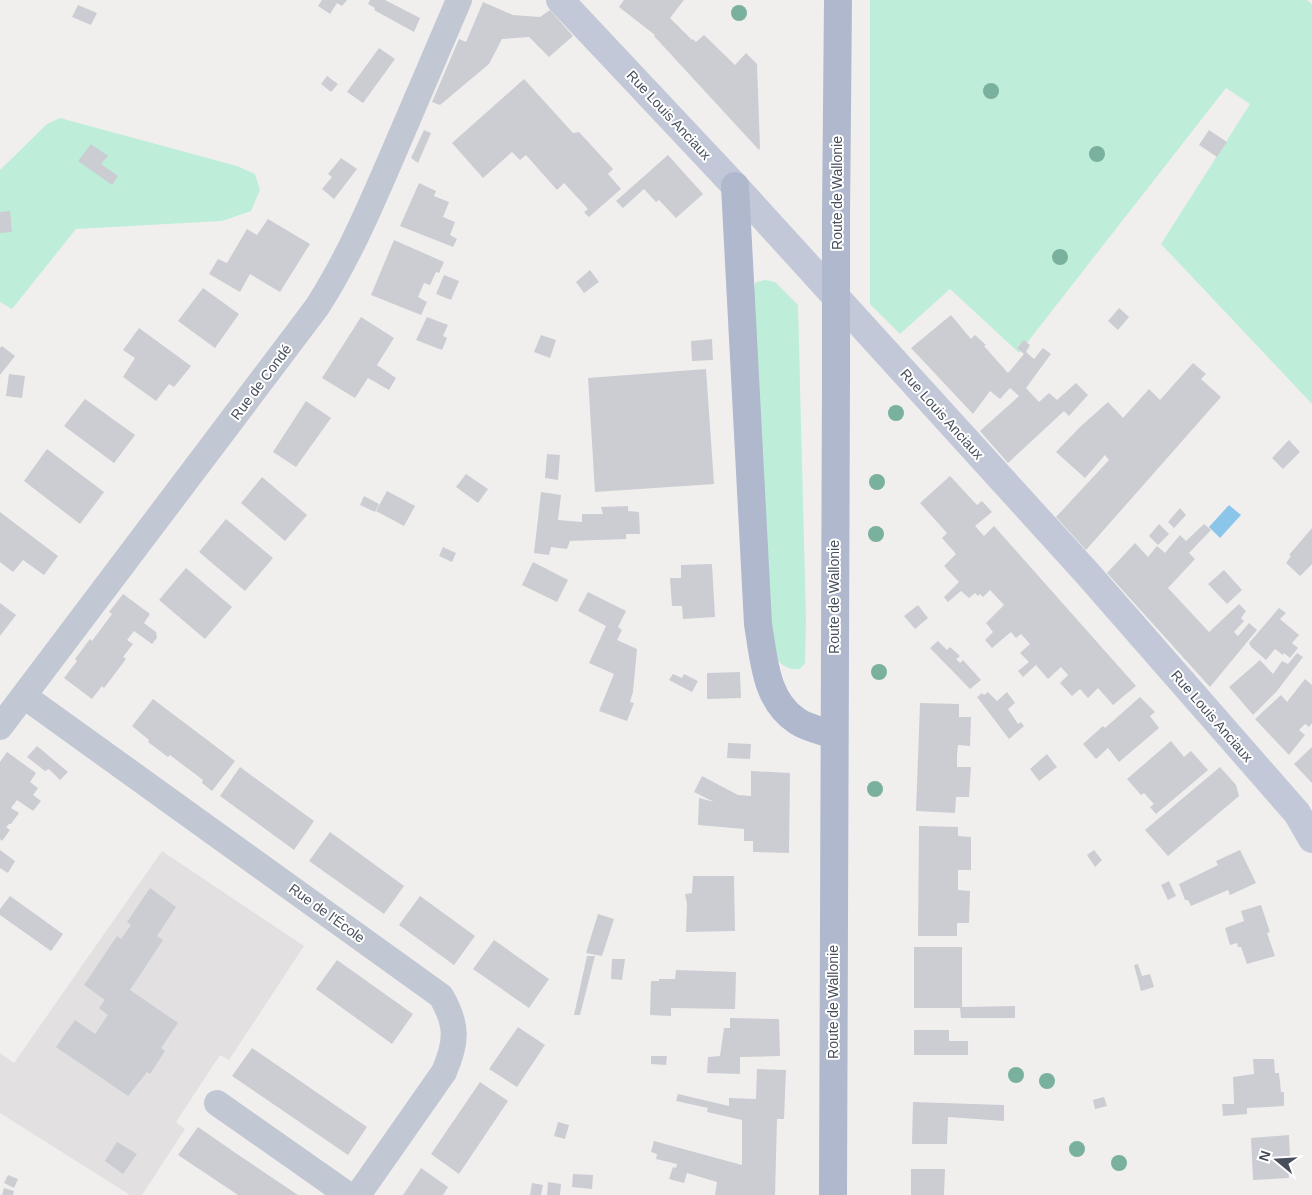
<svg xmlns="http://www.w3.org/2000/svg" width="1312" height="1195" font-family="Helvetica,sans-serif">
  <rect width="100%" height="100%" fill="#f1efee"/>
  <path fill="#e2e0e1" d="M162,851L304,946L229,1060L220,1055L176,1122L185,1129L142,1195H130L0,1113V1053L14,1063Z"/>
  <g fill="#beeed9">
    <path d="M870,0H1307L1312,4V404L1161,244L1250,104L1226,88L1019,353L950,289L900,334L870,304Z"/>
    <path d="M60,118L237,166L255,174L260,190L251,211L222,221L76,229L12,309L0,302V170L47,124Z"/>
    <path d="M765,280L775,282L798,305L806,619L805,663L800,669C769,672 771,635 767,613L751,290L756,282Z"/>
  </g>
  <path fill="#8cc5ea" d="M1229,505L1241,515L1220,538L1209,527Z"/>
  <g fill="#cbcdd3">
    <path d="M322,0H347L342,6L337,3L330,14L318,6Z"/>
    <path d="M370,0H385L420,18L414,32L374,10L375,8L368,4Z"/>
    <path d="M624,0H684L670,18L692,40L693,39L696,42L704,35L735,65L746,53L757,64L760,148L759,150L654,36L655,35L619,7Z"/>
    <path d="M483,2L513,15L540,17L550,10L573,36L549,57L529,37L502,39L489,64L440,105L432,102L459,39L466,42Z"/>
    <path d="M78,5L97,13L91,25L72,17Z"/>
    <path d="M379,48L395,59L363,103L347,92Z"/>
    <path d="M327,76L338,84L331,92L321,84Z"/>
    <path d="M524,79L573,133L579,132L613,169L608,174L621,189L589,217L584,212L588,209L564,183L557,190L526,155L520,160L512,152L483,178L452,143Z"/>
    <path d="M424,130L431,133L418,163L411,158Z"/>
    <path d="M1209,130L1227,142L1217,157L1199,145Z"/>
    <path d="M91,144L108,156L101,164L118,176L112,185L78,161Z"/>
    <path d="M668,155L703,194L676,218L659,200L656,202L644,189L623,208L616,201Z"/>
    <path d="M341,158L357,169L334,199L322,189L332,177L328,174Z"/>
    <path d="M419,183L436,191L434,196L449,202L443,217L455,222L450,235L457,239L453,247L400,226Z"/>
    <path d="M10,211L12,232L0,233V212Z"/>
    <path d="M268,219L310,244L280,292L250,274L240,292L209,274L218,259L227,263L247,229L257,235Z"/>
    <path d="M394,240L444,262L439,273L436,272L430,285L424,283L418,297L427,302L421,315L371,295Z"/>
    <path d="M590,270L599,282L584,293L576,282Z"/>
    <path d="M444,275L459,281L451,300L436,294Z"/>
    <path d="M203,288L239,314L215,348L178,321Z"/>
    <path d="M1119,308L1129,317L1118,330L1108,321Z"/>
    <path d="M951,315L971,339L975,335L986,345L984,346L1008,373L1024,354L1017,348L1024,340L1030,345L1026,352L1034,359L1043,348L1051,354L1026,388L1039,402L1049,393L1057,400L1076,383L1088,395L1069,416L1064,411L1008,463L980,431L1019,396L1010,388L1000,399L990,391L973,414L911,348Z"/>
    <path d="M361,317L394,338L377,365L396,378L389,390L368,378L355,398L322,378Z"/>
    <path d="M427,317L448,325L443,336L447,338L442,350L416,340Z"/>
    <path d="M139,328L191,366L174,387L169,384L156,401L123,377L135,358L123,350Z"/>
    <path d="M541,335L556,340L550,358L534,352Z"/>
    <path d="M712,339L713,360L692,361L691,341Z"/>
    <path d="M2,346L15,356L0,375V348Z"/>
    <path d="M1193,363L1206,374L1201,379L1221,397L1086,550L1056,517L1109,460L1105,455L1085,478L1056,452L1080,427L1108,402L1123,418L1149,389L1160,400Z"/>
    <path d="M706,369L714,484L595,492L588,378Z"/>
    <path d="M9,374L25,376L22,398L6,396Z"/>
    <path d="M85,399L135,435L114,463L64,426Z"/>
    <path d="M306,401L331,418L296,467L273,452Z"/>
    <path d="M1289,440L1300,452L1283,469L1272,458Z"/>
    <path d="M47,449L104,492L80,524L24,481Z"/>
    <path d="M547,454L560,455L558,480L545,478Z"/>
    <path d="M466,474L488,489L478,503L456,487Z"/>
    <path d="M950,476L977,505L982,501L992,512L975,526L984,536L994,526L1136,686L1113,705L1098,688L1088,698L1080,689L1072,696L1060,683L1068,675L1061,667L1048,679L1036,665L1023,677L1018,671L1029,662L1020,653L1030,644L1021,634L1016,638L1011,632L992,648L985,640L993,632L986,623L1004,605L990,590L983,597L980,594L978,596L975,593L969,598L961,591L948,602L944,597L959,582L944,566L956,554L942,538L947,533L920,503Z"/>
    <path d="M262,477L307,515L285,541L241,503Z"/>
    <path d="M387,491L415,506L404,526L376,511Z"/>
    <path d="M541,492L561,495L558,520L582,522V514H603L601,507L628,506V511L639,512L640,534H626V539L570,541L567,549L551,547L549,555L534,553Z"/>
    <path d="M364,496L379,504L375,512L360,505Z"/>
    <path d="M1180,508L1186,515L1174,528L1168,522Z"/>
    <path d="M0,512L58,556L44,575L23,560L13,572L0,562Z"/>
    <path d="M226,519L273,558L245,591L199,552Z"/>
    <path d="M1159,524L1169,534L1158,545L1149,536Z"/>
    <path d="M1204,524L1211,530L1189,553L1195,559L1168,588L1209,632L1239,604L1246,611L1241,618L1244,621L1234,632L1238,636L1249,623L1257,630L1210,687L1107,573L1135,543L1148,557L1157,546L1165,553L1180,535L1186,541Z"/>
    <path d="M1312,528V564L1300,576L1286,563L1291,556L1289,555Z"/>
    <path d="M443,547L456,553L452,562L439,556Z"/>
    <path d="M533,562L568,580L557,602L522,585Z"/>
    <path d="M712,564L715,617L683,619L682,606H672L670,578H681V565Z"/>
    <path d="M186,568L232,607L205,639L159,600Z"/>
    <path d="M1224,570L1242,590L1227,604L1208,584Z"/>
    <path d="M588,592L626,611L618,627L622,630L617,640L637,649L633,692L630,702L634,703L627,721L599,711L614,674L589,663L606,626L578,611Z"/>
    <path d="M123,594L150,614L144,623L156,632L157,638L152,644L134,631L127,640L133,644L123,657L126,659L104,688L102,686L92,699L64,678L77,661L75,659L90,639L92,641L112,614L109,612Z"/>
    <path d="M0,603L16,615L0,636Z"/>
    <path d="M918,605L928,618L915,629L904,616Z"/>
    <path d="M1279,608L1286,613L1280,619L1299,635L1292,643L1298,648L1290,658L1284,653L1283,655L1275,649L1266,660L1251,647L1249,643Z"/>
    <path d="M938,641L947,650L950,647L960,656L956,659L960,663L963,660L981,680L970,689L930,648Z"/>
    <path d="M1297,653L1303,657L1277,691L1253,715L1229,687L1260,660L1273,674L1282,661L1288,664Z"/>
    <path d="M740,672L741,698L707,699V673Z"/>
    <path d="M673,674L682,678L684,674L698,681L692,692L669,680Z"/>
    <path d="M1305,679L1312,685V723L1309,727L1305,724L1299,730L1305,735L1289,755L1255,719L1281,695L1287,702Z"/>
    <path d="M988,692L997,701L1007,692L1015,703L1008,709L1018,724L1021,722L1024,726L1009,739L977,697L982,693L984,695Z"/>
    <path d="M1140,697L1155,712L1150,716L1159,728L1119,762L1108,748L1096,759L1083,744L1103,726L1105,728Z"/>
    <path d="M153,699L235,761L212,791L202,783L203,780L170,755L168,757L148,742L149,740L132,726Z"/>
    <path d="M920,703L959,704V717H971L970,746L958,745L957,756V767H971L969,797H956L955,813L916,811Z"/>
    <path d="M1171,741L1184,757L1191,751L1208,770L1156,814L1150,807L1154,804L1144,793L1141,795L1127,779Z"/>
    <path d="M728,743L751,744L750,759L727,758Z"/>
    <path d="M37,746L68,772L60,780L49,769L45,771L27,757Z"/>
    <path d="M1312,747V783L1294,764Z"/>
    <path d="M7,752L36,773L30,782L38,788L33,795L41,801L33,811L17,800L11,808L19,813L11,824H9L6,827L10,830L2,841L0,839V762Z"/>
    <path d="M1047,754L1057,767L1039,781L1030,769Z"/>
    <path d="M240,767L314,821L294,850L220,796Z"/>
    <path d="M1220,767L1236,785L1239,796L1168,856L1145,830Z"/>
    <path d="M751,771L790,773L789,853L753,852V841H744V829L698,825L699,798L714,802L694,792L702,776L738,795L751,796Z"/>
    <path d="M919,826L958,827V836L971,837V870H958V890L970,891L969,923H957V936H918Z"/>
    <path d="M330,832L404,886L384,914L309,861Z"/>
    <path d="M0,850L15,861L8,873L0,868Z"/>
    <path d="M1094,850L1102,860L1095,867L1087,855Z"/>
    <path d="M1240,850L1256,883L1230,895L1228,890L1191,906L1188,900H1185L1179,884L1218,865L1216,861Z"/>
    <path d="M693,876H734L735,931L686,932L687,904L685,894L692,893Z"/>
    <path d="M1169,881L1176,896L1168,900L1161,885Z"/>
    <path d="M150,888L176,907L157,936L163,940L130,990L178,1023L161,1048L165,1051L150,1074L147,1072L128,1096L56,1047L75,1020L95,1034L108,1015L99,1008L105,1000L84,985L117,936L121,939L131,925L127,922Z"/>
    <path d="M10,896L63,934L51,951L0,915V909Z"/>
    <path d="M420,896L475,936L454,965L399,925Z"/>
    <path d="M1261,905L1270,932L1267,933L1275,956L1247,964L1241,947H1238L1237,943L1230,945L1225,928L1244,921L1241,911Z"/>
    <path d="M598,914L614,919L602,956L586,953Z"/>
    <path d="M494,940L549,979L529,1008L473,969Z"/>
    <path d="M914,947H962V1007L1015,1006V1018H961L960,1008H914Z"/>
    <path d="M587,956H595L580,1015H574Z"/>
    <path d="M612,959H625L622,980L611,979Z"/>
    <path d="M337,960L413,1014L392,1044L316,989Z"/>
    <path d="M1138,964L1142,976L1150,974L1154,987L1141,991L1134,965Z"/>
    <path d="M676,970L736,972L735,1009L671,1008V1016L650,1015L651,981H659V979H675Z"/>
    <path d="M730,1018L779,1019L780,1056L740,1057V1074L707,1073L708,1057L720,1056L724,1028H730Z"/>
    <path d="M518,1027L545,1045L517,1087L489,1069Z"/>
    <path d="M914,1030H949V1041H968V1055H914Z"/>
    <path d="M252,1048L367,1127L348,1155L232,1076Z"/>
    <path d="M651,1056H667L666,1065L651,1064Z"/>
    <path d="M1253,1059H1274L1275,1073H1279L1281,1092H1284V1106L1247,1108V1114L1223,1116L1222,1104H1234L1233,1077L1254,1074Z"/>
    <path d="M757,1069L786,1070L784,1119H777L775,1195H715L717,1182L687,1173L684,1183L669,1179L673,1167L676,1168L677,1164L656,1159L657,1154L651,1152L654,1141L742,1165V1120L707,1112L708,1108L676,1101L678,1094L729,1106V1098L756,1099Z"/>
    <path d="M480,1082L508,1101L459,1174L431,1154Z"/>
    <path d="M1104,1097L1107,1106L1095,1109L1093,1100Z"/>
    <path d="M913,1102L1004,1105V1121L948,1117L947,1144H912Z"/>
    <path d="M558,1122L569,1125L565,1139L554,1136Z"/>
    <path d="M198,1127L237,1154L298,1195H238L178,1155Z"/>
    <path d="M1289,1135L1290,1157H1287L1289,1178L1253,1180L1251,1138Z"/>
    <path d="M117,1142L137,1154L123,1174L105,1161Z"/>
    <path d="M421,1168L448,1187L443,1195H403Z"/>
    <path d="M911,1169H945L944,1195H911Z"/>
    <path d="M573,1174L593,1175L592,1189L572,1187Z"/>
    <path d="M8,1175L18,1179L14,1188L4,1183Z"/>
    <path d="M548,1182L561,1184L560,1195H547Z"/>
    <path d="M532,1183L543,1185L541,1195H530Z"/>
    <path d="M4,1188L14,1191L13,1195H2Z"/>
  </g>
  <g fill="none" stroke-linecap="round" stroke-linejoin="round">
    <g stroke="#c2c8d3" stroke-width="26">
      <path d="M24,696L441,996C458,1025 457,1042 444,1072L358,1195"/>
      <path d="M0,727L317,307C348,259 370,207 393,154C415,103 437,51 459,0"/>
      <path d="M217,1103L348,1195"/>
    </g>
    <path stroke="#c2c8d7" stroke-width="28" d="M560,0L735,186L1087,573L1297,813L1312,839"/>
    <g stroke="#afb8cd" stroke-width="28">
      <path d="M735,186L758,624C764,659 765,700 797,721C807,728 823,731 834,735"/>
      <path d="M836,216L838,0"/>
      <path d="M833,1195L836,378"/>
    </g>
    <path stroke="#afb8cd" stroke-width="28" d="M836,378V216"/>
  </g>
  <g fill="#7ab09e">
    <circle cx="739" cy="13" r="8"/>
    <circle cx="991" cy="91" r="8"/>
    <circle cx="1097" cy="154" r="8"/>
    <circle cx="1060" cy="257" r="8"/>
    <circle cx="896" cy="413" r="8"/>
    <circle cx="877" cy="482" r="8"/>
    <circle cx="876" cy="534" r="8"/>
    <circle cx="879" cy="672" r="8"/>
    <circle cx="875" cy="789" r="8"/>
    <circle cx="1016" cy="1075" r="8"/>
    <circle cx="1047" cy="1081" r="8"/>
    <circle cx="1077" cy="1149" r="8"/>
    <circle cx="1119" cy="1163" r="8"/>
  </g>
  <g text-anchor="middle" stroke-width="4" stroke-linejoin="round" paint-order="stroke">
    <g font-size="14" fill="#474e5c" stroke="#fff">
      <text transform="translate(669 115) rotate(47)" y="5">Rue Louis Anciaux</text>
      <text transform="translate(837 193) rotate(-90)" y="5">Route de Wallonie</text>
      <text transform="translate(261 382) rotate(-53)" y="5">Rue de Condé</text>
      <text transform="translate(942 414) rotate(48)" y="5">Rue Louis Anciaux</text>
      <text transform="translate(834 597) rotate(-90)" y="5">Route de Wallonie</text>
      <text transform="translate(1212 716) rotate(49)" y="5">Rue Louis Anciaux</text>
      <text transform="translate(327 913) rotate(36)" y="5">Rue de l'École</text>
      <text transform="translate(833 1002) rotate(-90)" y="5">Route de Wallonie</text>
    </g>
  </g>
  <g transform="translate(1277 1160) rotate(288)" stroke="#ffffff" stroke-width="4" paint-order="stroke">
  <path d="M0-4L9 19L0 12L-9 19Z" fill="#474e5c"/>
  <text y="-8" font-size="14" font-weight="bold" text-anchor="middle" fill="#474e5c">N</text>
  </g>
</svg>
